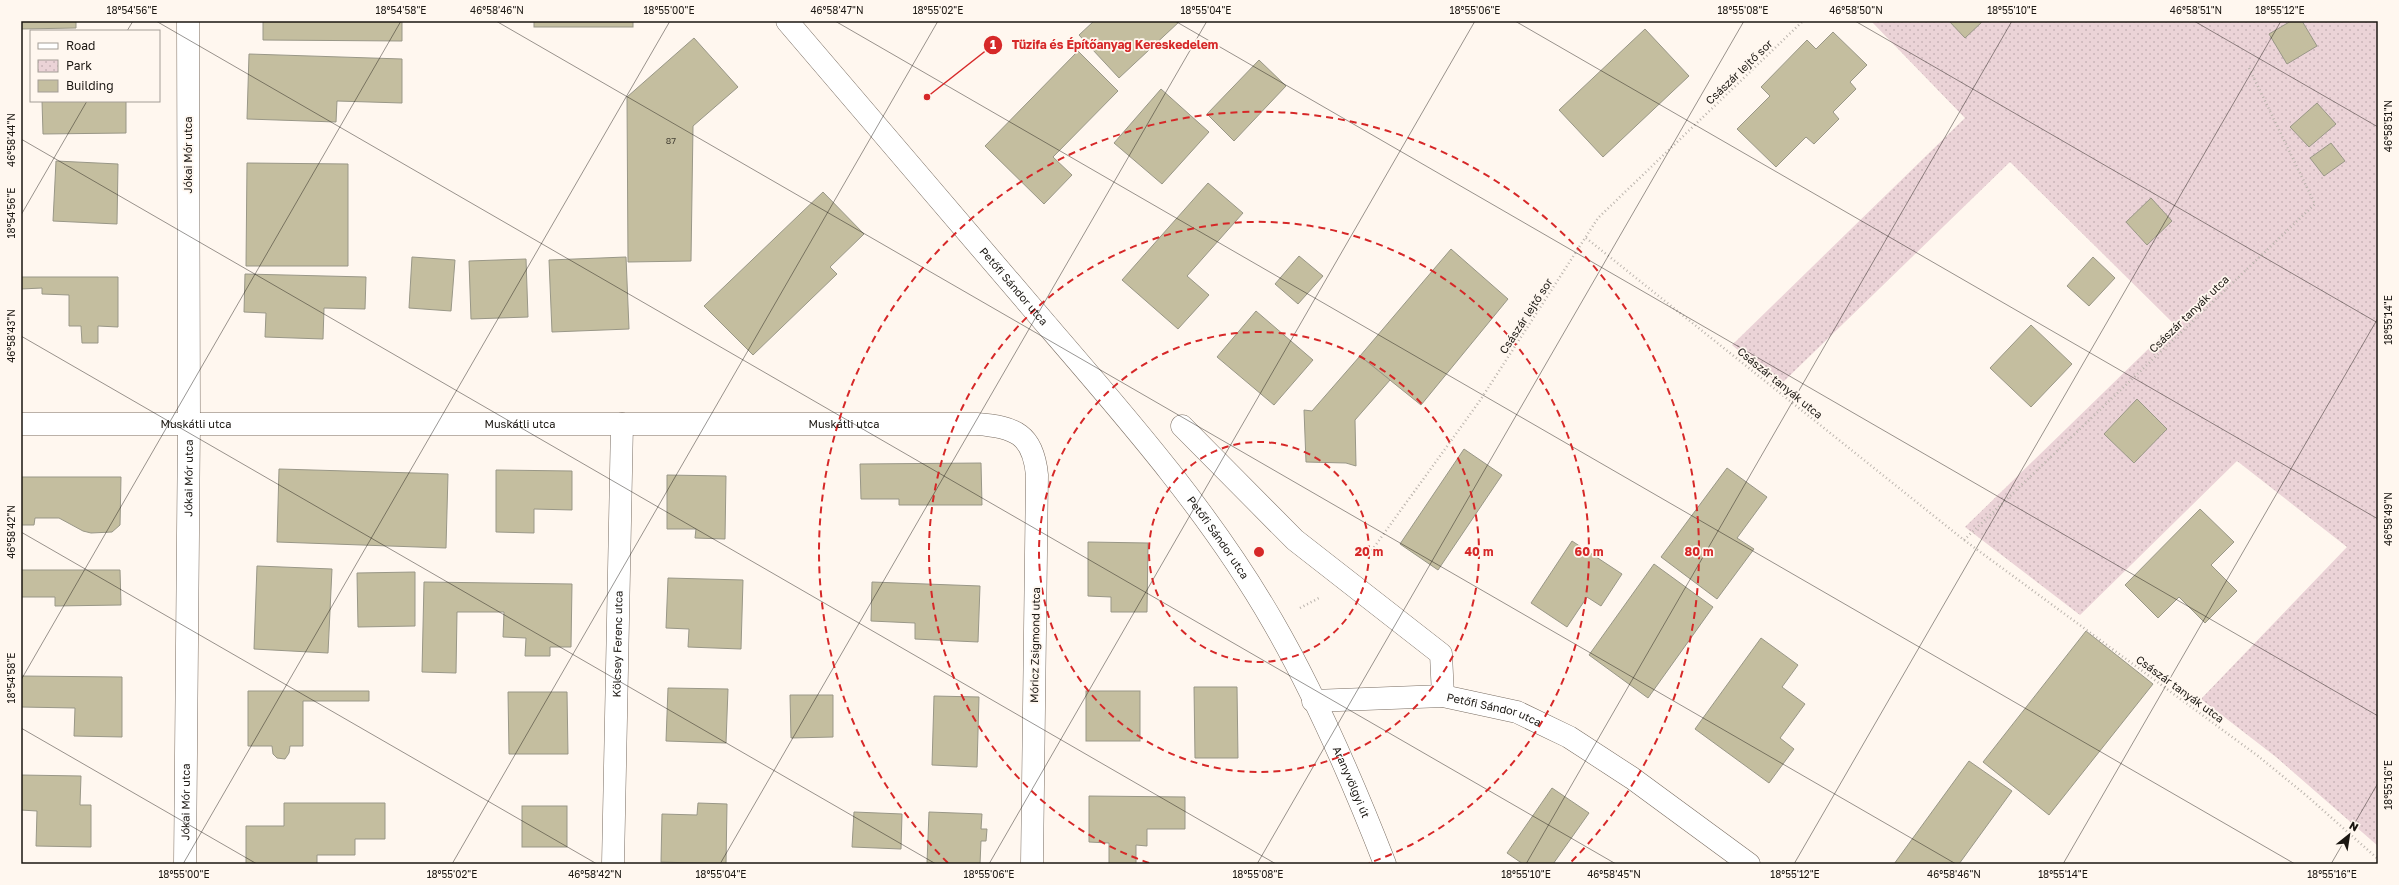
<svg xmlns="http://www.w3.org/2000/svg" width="2399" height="885" font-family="'Golos Text',sans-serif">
  <defs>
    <pattern id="park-dots" width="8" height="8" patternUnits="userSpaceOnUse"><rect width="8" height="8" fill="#ebd3d7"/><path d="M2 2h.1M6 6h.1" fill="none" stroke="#c9b4b8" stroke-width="1.8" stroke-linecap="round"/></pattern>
  </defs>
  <rect width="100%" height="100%" fill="#fff7ef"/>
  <path fill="url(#park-dots)" d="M1871,21H2378V846L2276,757L2201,699L2347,547L2237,461L2080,615L1965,527L2174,324L2010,162L1780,385L1732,345L1965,118Z"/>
  <g fill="#c4be9f" stroke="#999787">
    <path d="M21,21H76V28L21,29Z"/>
    <path d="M263,21H402V41L263,40Z"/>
    <rect x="534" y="21" width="99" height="6"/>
    <path d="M1094,21H1180L1119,78L1079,35Z"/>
    <path d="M1949,21H1983L1965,38Z"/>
    <path d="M2291,21H2302L2317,46L2287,64L2269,34Z"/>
    <path d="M1645,29L1689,76L1603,157L1559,110Z"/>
    <path d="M1833,32L1867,65L1850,82L1856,89L1833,112L1839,119L1814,144L1806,137L1776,167L1737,129L1770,96L1761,87L1807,40L1816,49Z"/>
    <path d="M694,38L738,87L693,126L691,261L628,262L627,97Z"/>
    <path d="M1078,51L1118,91L1053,157L1072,175L1044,204L985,146Z"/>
    <path d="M249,54L402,59V103L337,101L336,122L247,119Z"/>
    <path d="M1259,60L1286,86L1234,141L1207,114Z"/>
    <path d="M1161,89L1209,132L1162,184L1114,143Z"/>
    <path d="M42,101H126V133L43,134Z"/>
    <path d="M2317,103L2336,124L2309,147L2290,127Z"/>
    <path d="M2331,143L2345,161L2324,176L2310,158Z"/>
    <path d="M56,161L118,164L117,224L53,221Z"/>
    <path d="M247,163L348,164V266H246Z"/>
    <path d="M1208,183L1243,213L1187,276L1209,295L1178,329L1122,280Z"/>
    <path d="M823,192L864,234L830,267L837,274L753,355L704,306Z"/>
    <path d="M2151,198L2172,221L2147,245L2126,222Z"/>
    <path d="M1451,249L1508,299L1421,405L1360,356Z"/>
    <path d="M1299,256L1323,276L1298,304L1275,284Z"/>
    <path d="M412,257L455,260L451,311L409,308Z"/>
    <path d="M626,257L629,329L552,332L549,260Z"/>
    <path d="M2093,257L2115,278L2089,306L2067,286Z"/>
    <path d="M526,259L528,317L471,319L469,261Z"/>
    <path d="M245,274L366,277L365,309L324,308L323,339L265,337L266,313L244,312Z"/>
    <path d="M21,277H118V327L98,326V343H82L81,326H69V295L42,294V288L21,289Z"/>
    <path d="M1256,311L1313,360L1274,405L1217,357Z"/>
    <path d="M2031,325L2072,364L2031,407L1990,368Z"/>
    <path d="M1360,356L1390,380L1355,420L1356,466L1346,463L1306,462L1304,410L1312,411Z"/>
    <path d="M2137,399L2167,429L2134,463L2104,434Z"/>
    <path d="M1464,449L1502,475L1438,570L1400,544Z"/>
    <path d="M981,463L982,505H899V499H861L860,464Z"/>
    <path d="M1727,468L1767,497L1737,538L1754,549L1717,599L1661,557Z"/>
    <path d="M279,469L448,474L446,548L277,542Z"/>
    <path d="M496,470L572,471V510L534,509V533L496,532Z"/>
    <path d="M667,475L726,476L725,539L695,538L696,529H667Z"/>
    <path d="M21,477H121L120,525L112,532L91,533L83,531L59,518H35L34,525H21Z"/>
    <path d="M2200,509L2234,542L2211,565L2237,591L2205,623L2179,597L2158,618L2125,585Z"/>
    <path d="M1572,541L1622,574L1601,606L1587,597L1567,627L1531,603Z"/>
    <path d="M1088,542L1148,543L1147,612H1111V597L1088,596Z"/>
    <path d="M1654,564L1713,607L1648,698L1589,655Z"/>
    <path d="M257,566L332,569L328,653L254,649Z"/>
    <path d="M21,570H120L121,605L55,606V597H21Z"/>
    <path d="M415,572V626L358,627L357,573Z"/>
    <path d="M668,578L743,580L741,649L688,647L689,629L666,628Z"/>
    <path d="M424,582L572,584L571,647H550V656H525L526,638L503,637L504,612H457L456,673L422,672Z"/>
    <path d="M872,582L980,586L978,642L915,639V623L871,621Z"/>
    <path d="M2086,631L2153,684L2049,815L1983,762Z"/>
    <path d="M1761,638L1798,665L1782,687L1805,704L1780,738L1794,749L1769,783L1695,729Z"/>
    <path d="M21,676L122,677V737L74,736L75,708L21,707Z"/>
    <path d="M1194,687H1237L1238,758H1195Z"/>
    <path d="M668,688L728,689L726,743L666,741Z"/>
    <path d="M248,691H369V701H303V746H290L289,753L285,759L277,758L273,754L272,746H248Z"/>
    <rect x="1086" y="691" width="54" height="50"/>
    <path d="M508,692H567L568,754H509Z"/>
    <path d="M790,695H833V737L791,738Z"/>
    <path d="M934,696L979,697L977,767L932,765Z"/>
    <path d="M1969,761L2012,791L1959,864H1894Z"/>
    <path d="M21,775L81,776L80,805H91V847L36,846L37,811L21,810Z"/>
    <path d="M1552,788L1589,813L1553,864H1523L1507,853Z"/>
    <path d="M1089,796L1185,797V829H1147V846L1136,845V864H1109V843L1089,842Z"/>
    <path d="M284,803H385V839H355V855H317V864H246V826H284Z"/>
    <path d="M698,803L727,804L726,864L661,862L662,814L697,815Z"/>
    <rect x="522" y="806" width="45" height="41"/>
    <path d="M854,812L902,814L901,849L852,847Z"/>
    <path d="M929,812L982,814L981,829H987L986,841H981L980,864L927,863Z"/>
  </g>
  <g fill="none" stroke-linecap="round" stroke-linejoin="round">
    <defs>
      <g id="minor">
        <path id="s1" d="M787,21C873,122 959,222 1045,323C1127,418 1211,514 1273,622C1317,698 1353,782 1385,864"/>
        <path id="s2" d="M21,424H977C1015,427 1033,434 1037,475L1032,864"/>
        <path d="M1182,426L1295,540L1441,654L1443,696"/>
        <path id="s3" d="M1313,701L1443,696L1517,712L1569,737L1632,778L1749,864"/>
        <path id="s4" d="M185,864L189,424L188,21"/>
        <path id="s5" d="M613,864L622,424"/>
      </g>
    </defs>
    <use href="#minor" stroke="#796d62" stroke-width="23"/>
    <g stroke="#bab3ac" stroke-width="2.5" stroke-dasharray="1 3" stroke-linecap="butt">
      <path d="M1586,238L1964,540L2258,756L2307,796L2378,859"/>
      <path d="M1964,540L2315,204L2249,68"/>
      <path d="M1367,557L1479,402L1598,218L1803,21"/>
      <path d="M1300,608L1319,598"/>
    </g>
    <use href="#minor" stroke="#fff" stroke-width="22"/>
  </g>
  <path fill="none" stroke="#1a1611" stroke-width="1" stroke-opacity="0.45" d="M156,21L1616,864M496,21L1956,864M835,21L2295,864M1175,21L2378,716M1515,21L2378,519M1855,21L2378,323M2194,21L2378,127M127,31L133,21M21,139L1276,864M21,215L87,101M21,336L936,864M21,532L597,864M21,680L401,21M21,728L257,864M183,864L670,21M452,864L938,21M720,864L1207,21M989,864L1475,21M1257,864L1744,21M1526,864L2012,21M1794,864L2281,21M2063,864L2378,318M2331,864L2378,783"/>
  <g fill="none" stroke="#d62828" stroke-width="2" stroke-dasharray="7 5">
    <circle cx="1259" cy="552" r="110"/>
    <circle cx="1259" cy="552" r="220"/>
    <path d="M1149 863A330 330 0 1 1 1369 863"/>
    <path d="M948 863A440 440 0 1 1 1570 863"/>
  </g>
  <g text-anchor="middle" stroke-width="3.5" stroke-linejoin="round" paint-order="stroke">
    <g font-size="9" fill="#444034">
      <text x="671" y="144">87</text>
    </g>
    <g font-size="11" fill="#1a1611" stroke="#fff7ef">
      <text transform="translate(1739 72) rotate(-44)" y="4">Császár lejtő sor</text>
      <text transform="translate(188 155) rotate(-90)" y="4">Jókai Mór utca</text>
      <text dy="4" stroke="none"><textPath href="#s1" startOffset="349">Petőfi Sándor utca</textPath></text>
      <text transform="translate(2189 314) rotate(-44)" y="4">Császár tanyák utca</text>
      <text transform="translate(1526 316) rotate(-57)" y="4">Császár lejtő sor</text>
      <text transform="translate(1780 383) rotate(39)" y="4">Császár tanyák utca</text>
      <text dy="4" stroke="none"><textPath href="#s2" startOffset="175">Muskátli utca</textPath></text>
      <text dy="4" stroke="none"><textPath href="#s2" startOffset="499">Muskátli utca</textPath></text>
      <text dy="4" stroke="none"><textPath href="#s2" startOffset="823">Muskátli utca</textPath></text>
      <text dy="4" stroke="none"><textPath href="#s4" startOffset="386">Jókai Mór utca</textPath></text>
      <text dy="4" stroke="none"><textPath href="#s1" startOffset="673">Petőfi Sándor utca</textPath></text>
      <text dy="4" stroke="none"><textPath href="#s5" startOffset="220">Kölcsey Ferenc utca</textPath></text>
      <text transform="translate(1035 645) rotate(-89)" y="4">Móricz Zsigmond utca</text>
      <text transform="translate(2180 689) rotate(36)" y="4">Császár tanyák utca</text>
      <text dy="4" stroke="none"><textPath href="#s3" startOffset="183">Petőfi Sándor utca</textPath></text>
      <text dy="4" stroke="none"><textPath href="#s1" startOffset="952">Aranyvölgyi út</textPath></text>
      <text dy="4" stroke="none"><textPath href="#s4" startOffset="62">Jókai Mór utca</textPath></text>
    </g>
  </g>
  <circle cx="1259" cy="552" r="6" fill="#d62828" stroke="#fff7ef" stroke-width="2"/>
  <g font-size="12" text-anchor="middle" font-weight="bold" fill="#d62828" stroke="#fff7ef" stroke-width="3.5" stroke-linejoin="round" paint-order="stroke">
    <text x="1369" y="556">20 m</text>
    <text x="1479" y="556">40 m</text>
    <text x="1589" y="556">60 m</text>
    <text x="1699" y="556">80 m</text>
  </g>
  <path fill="none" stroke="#d62828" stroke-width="1.5" d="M927 97L993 45"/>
  <g fill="#d62828" stroke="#fff7ef" stroke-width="1.5">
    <circle cx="927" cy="97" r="4"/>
    <circle cx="993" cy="45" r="10"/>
  </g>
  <g font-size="12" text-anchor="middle" font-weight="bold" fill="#fff">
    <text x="993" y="49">1</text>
  </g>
  <g font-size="12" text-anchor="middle" font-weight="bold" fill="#d62828" stroke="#fff7ef" stroke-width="3.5" stroke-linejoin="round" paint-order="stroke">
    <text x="1115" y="49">Tüzifa és Építőanyag Kereskedelem</text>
  </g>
  <rect width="2399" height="885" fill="none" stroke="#fff7ef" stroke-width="44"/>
  <rect x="30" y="30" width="130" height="72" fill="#fff7ef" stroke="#a39d96"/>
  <rect x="38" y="43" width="20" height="6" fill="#ffffff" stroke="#a39d96"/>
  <text x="66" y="50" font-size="12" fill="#1a1611">Road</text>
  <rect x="38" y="60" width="20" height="12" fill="url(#park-dots)" stroke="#a39d96"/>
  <text x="66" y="70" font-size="12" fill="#1a1611">Park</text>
  <rect x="38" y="80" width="20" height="12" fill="#c4be9f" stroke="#a39d96"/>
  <text x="66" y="90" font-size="12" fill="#1a1611">Building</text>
  <g transform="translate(2349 835) rotate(30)" stroke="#fff7ef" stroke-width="3" paint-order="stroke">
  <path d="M0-3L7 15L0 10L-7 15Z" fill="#1a1611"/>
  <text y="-6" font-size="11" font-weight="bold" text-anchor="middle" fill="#1a1611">N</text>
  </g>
  <rect x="22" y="22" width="2355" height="841" fill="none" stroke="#1a1611" stroke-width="1.5"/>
  <g font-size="10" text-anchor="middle" fill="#1a1611">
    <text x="132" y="14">18°54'56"E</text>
    <text x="401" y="14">18°54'58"E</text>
    <text x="497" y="14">46°58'46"N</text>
    <text x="669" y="14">18°55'00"E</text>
    <text x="837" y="14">46°58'47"N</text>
    <text x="938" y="14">18°55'02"E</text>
    <text x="1206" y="14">18°55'04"E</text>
    <text x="1475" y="14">18°55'06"E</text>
    <text x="1743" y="14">18°55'08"E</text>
    <text x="1856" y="14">46°58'50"N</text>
    <text x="2012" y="14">18°55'10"E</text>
    <text x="2196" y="14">46°58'51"N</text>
    <text x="2280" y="14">18°55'12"E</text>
    <text transform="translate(2388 126) rotate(-90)" y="4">46°58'51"N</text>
    <text transform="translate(11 140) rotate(-90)" y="4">46°58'44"N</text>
    <text transform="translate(11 213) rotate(-90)" y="4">18°54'56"E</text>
    <text transform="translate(2388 320) rotate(-90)" y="4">18°55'14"E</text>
    <text transform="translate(11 336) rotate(-90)" y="4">46°58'43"N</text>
    <text transform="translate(2388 519) rotate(-90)" y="4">46°58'49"N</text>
    <text transform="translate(11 532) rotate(-90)" y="4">46°58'42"N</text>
    <text transform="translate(11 678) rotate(-90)" y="4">18°54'58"E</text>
    <text transform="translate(2388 785) rotate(-90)" y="4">18°55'16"E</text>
    <text x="184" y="878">18°55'00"E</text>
    <text x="452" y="878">18°55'02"E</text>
    <text x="595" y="878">46°58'42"N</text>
    <text x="721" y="878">18°55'04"E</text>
    <text x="989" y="878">18°55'06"E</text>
    <text x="1258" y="878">18°55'08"E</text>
    <text x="1526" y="878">18°55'10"E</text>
    <text x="1614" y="878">46°58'45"N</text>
    <text x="1795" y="878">18°55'12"E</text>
    <text x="1954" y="878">46°58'46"N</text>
    <text x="2063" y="878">18°55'14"E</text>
    <text x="2332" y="878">18°55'16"E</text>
  </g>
</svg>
